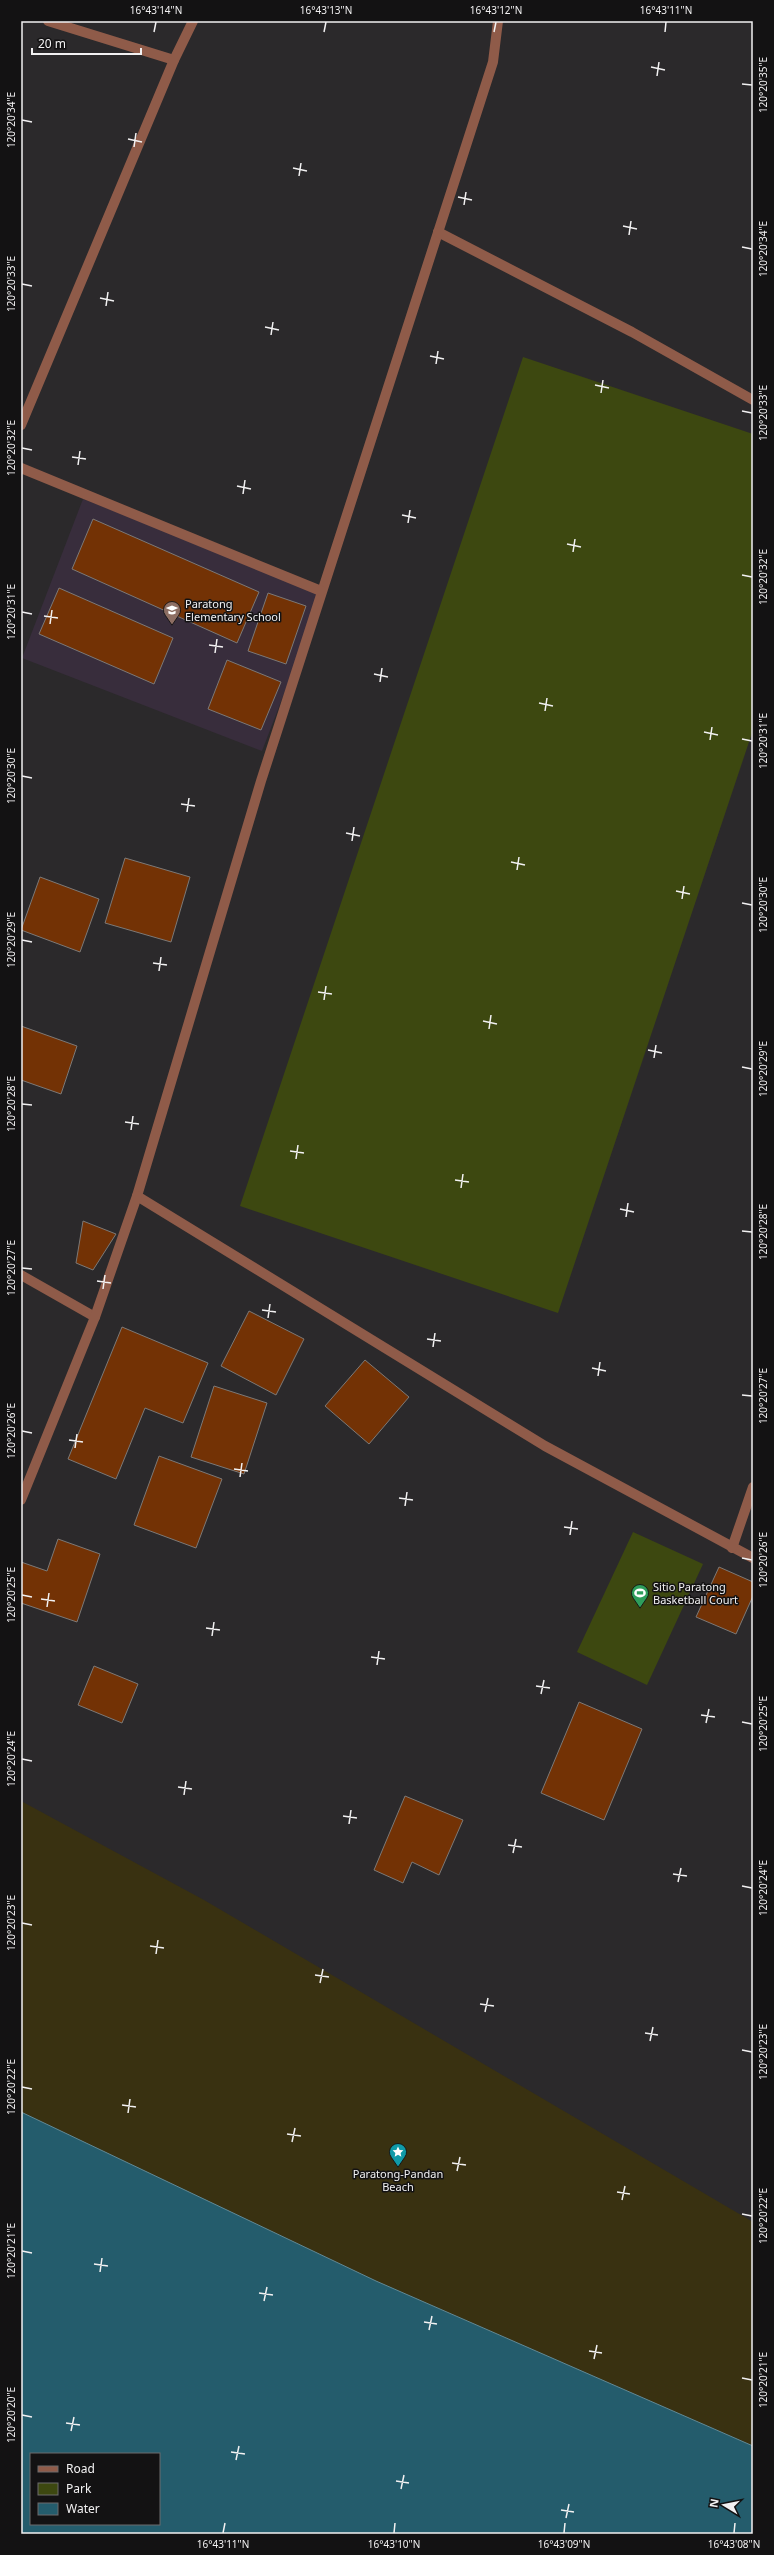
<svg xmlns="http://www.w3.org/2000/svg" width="774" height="2555" font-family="'Noto Sans',sans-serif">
  <rect width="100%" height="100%" fill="#2b292b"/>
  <path fill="#382d3c" d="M83,499L323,592L262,751L22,658Z"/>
  <g fill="#3d4810">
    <path d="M523,357L753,434V730L558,1313L240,1206Z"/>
    <path d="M633,1532L703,1564L647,1685L577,1652Z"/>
  </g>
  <path fill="#393111" d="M21,1801L204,1900L753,2222V2446L376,2281L21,2112Z"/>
  <path fill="#245c6c" stroke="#628994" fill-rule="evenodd" d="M21,2112L376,2281L753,2446V2534H21ZM31,2454H159V2524H31Z"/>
  <g fill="#733205" stroke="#7c7977">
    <path d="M93,519L259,592L237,643L72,569Z"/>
    <path d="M59,588L173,638L154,684L39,634Z"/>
    <path d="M268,593L306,606L286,664L248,651Z"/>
    <path d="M227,660L281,682L261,730L208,709Z"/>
    <path d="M125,858L190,877L171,942L105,923Z"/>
    <path d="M40,877L99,899L80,952L21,930Z"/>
    <path d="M21,1026L77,1046L61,1094L21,1080Z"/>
    <path d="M83,1221L116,1234L93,1270L76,1263Z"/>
    <path d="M249,1311L304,1339L276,1395L221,1366Z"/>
    <path d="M122,1327L208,1363L183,1423L145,1408L116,1479L68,1459Z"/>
    <path d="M365,1360L409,1397L369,1444L325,1406Z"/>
    <path d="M214,1386L267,1403L244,1474L191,1457Z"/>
    <path d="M159,1456L222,1479L196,1548L134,1525Z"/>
    <path d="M58,1539L100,1554L77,1622L21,1603V1562L47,1571Z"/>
    <path d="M719,1567L753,1582V1596L736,1634L696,1617Z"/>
    <path d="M94,1666L138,1684L122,1723L78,1705Z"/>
    <path d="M579,1702L642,1729L604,1820L541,1793Z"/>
    <path d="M405,1796L463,1820L439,1875L412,1862L403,1883L374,1870Z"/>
  </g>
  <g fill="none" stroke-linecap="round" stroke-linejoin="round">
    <g stroke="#8f5b49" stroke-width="10">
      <path d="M48,21L174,60"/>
      <path d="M498,21L493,62L261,781L137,1196L545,1446L753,1558"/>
      <path d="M438,232L632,332L753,400"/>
      <path d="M21,425L174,60L193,21"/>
      <path d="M21,468L321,591"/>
      <path d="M21,1275L95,1317"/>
      <path d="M21,1500L95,1317L137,1196"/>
      <path d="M732,1548L753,1487"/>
    </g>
  </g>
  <path fill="none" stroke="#f2f1f2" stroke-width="1.5" d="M154,32L156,22M324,32L326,22M494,32L496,22M665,32L666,22M651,67L665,70M657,76L659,62M742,84L752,85M22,120L32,122M128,139L142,142M134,147L136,133M293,168L307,171M299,176L301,163M458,197L472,200M464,205L466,192M623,226L637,229M629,235L631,221M742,247L752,249M22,284L32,286M100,298L114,301M106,306L108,292M265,327L279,330M271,335L273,322M430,356L444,359M436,364L438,351M595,385L609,388M601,393L603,380M742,411L752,413M22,448L32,450M72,457L86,459M78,465L80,451M237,486L251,489M243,494L245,480M402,515L416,518M408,523L410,510M567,544L581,547M573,552L575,539M742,575L752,577M22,612L32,614M44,616L58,618M50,624L52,610M209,645L223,647M215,653L217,639M374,674L388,677M380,682L382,668M539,703L553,706M545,711L547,698M704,732L718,735M742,739L752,741M710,740L712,727M22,776L32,778M181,804L195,806M187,812L189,798M346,833L360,836M352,841L354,827M511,862L525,865M517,870L519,857M676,891L690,894M682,899L684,886M742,903L752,905M22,940L32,942M153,963L167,965M159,971L161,957M318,992L332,994M324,1000L326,986M483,1021L497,1024M489,1029L491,1015M648,1050L662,1053M654,1058L656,1045M742,1067L752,1069M22,1104L32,1105M125,1122L139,1124M131,1130L133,1116M290,1151L304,1153M296,1159L298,1145M455,1180L469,1182M461,1188L463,1174M620,1209L634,1212M626,1217L628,1203M742,1231L752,1232M22,1268L32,1269M97,1281L111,1283M103,1289L105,1275M262,1310L276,1312M268,1318L270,1304M427,1339L441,1341M433,1347L435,1333M592,1368L606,1371M598,1376L600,1362M742,1395L752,1396M22,1431L32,1433M69,1440L83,1442M75,1448L77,1434M234,1469L248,1471M240,1477L242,1463M399,1498L413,1500M405,1506L407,1492M564,1527L578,1529M570,1535L572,1521M742,1558L752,1560M22,1595L32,1597M41,1599L55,1601M47,1607L49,1593M206,1628L220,1630M212,1636L214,1622M371,1657L385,1659M377,1665L379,1651M536,1686L550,1688M541,1694L544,1680M701,1715L715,1717M742,1722L752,1724M706,1723L709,1709M22,1759L32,1761M178,1787L192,1789M184,1795L186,1781M343,1816L357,1818M349,1824L351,1810M508,1845L522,1847M513,1853L516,1839M673,1874L687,1876M678,1882L681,1868M742,1886L752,1888M22,1923L32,1925M150,1946L164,1948M156,1954L158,1940M315,1975L329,1977M320,1983L323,1969M480,2004L494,2006M485,2012L488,1998M645,2033L658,2035M650,2041L653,2027M742,2050L752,2052M22,2087L32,2089M122,2105L136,2107M128,2113L130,2099M287,2134L301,2136M292,2142L295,2128M452,2163L466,2165M457,2171L460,2157M617,2192L630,2194M622,2200L625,2186M742,2214L752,2216M22,2251L32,2253M94,2264L108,2266M100,2272L102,2258M259,2293L273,2295M264,2301L267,2287M424,2322L437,2324M429,2330L432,2316M589,2351L602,2353M594,2359L597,2345M742,2378L752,2380M22,2415L32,2417M66,2423L80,2425M71,2431L74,2417M231,2452L245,2454M236,2460L239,2446M396,2481L409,2483M401,2489L404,2475M561,2510L574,2512M566,2518L569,2504M223,2533L225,2523M394,2533L395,2523M564,2533L565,2523M734,2533L735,2523"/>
  <defs>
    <symbol id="school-pin" viewBox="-11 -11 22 30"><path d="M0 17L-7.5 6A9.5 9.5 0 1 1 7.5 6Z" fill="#8d6e63" stroke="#131213"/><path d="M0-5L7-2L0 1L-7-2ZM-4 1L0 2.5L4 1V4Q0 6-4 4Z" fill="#fff"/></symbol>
    <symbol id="stadium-pin" viewBox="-11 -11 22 30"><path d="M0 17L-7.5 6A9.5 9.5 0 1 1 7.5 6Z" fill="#2e9e5b" stroke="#131213"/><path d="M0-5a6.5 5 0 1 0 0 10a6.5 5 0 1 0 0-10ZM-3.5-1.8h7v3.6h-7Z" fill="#fff"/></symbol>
    <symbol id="sight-pin" viewBox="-11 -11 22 30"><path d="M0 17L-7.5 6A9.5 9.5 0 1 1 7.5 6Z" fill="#0f9aa8" stroke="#131213"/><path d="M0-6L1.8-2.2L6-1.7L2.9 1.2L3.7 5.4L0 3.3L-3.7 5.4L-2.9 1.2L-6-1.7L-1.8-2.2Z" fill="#fff"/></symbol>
  </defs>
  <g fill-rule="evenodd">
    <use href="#school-pin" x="162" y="600" width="20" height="27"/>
    <use href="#stadium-pin" x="630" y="1583" width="20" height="27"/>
    <use href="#sight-pin" x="388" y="2142" width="20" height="27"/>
  </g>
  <g text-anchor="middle" stroke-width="3" stroke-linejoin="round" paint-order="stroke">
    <g font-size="11" fill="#f2f1f2" stroke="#131213" text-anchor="start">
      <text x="185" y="608">Paratong<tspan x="185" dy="13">Elementary School</tspan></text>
      <text x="653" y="1591">Sitio Paratong<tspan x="653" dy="13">Basketball Court</tspan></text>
      <text x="398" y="2178" text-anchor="middle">Paratong-Pandan<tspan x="398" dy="13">Beach</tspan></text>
    </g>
  </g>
  <rect width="774" height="2555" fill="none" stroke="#131213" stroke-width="44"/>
  <rect x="30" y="2453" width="130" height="72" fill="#131213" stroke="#6c6b6c"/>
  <rect x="38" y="2466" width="20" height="6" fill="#8f5b49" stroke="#6c6b6c"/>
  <text x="66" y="2473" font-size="12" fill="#f2f1f2">Road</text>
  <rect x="38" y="2483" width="20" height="12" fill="#3d4810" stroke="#6c6b6c"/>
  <text x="66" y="2493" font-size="12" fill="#f2f1f2">Park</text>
  <rect x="38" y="2503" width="20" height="12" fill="#245c6c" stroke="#6c6b6c"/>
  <text x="66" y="2513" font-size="12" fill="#f2f1f2">Water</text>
  <g transform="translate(724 2505) rotate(280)" stroke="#131213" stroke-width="3" paint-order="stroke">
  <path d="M0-3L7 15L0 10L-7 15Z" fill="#f2f1f2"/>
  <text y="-6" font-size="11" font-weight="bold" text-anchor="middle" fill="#f2f1f2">N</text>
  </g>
  <path d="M32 48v6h109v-6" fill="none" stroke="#f2f1f2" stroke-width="2"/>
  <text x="38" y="48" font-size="12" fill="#f2f1f2" stroke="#131213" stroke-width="3" paint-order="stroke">20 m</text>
  <rect x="22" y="22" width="730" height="2511" fill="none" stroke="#f2f1f2" stroke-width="1.5"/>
  <g font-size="10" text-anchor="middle" fill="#f2f1f2">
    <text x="156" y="14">16°43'14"N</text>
    <text x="326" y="14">16°43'13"N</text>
    <text x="496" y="14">16°43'12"N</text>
    <text x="666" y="14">16°43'11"N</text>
    <text transform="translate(763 85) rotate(-90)" y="4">120°20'35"E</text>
    <text transform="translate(11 120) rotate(-90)" y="4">120°20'34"E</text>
    <text transform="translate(763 249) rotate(-90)" y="4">120°20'34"E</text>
    <text transform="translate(11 284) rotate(-90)" y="4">120°20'33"E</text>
    <text transform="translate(763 413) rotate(-90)" y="4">120°20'33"E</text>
    <text transform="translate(11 448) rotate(-90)" y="4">120°20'32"E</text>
    <text transform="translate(763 577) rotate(-90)" y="4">120°20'32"E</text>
    <text transform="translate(11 612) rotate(-90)" y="4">120°20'31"E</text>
    <text transform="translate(763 741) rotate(-90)" y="4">120°20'31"E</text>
    <text transform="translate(11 776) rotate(-90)" y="4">120°20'30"E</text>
    <text transform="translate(763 905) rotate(-90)" y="4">120°20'30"E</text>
    <text transform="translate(11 940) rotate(-90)" y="4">120°20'29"E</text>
    <text transform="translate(763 1069) rotate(-90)" y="4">120°20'29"E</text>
    <text transform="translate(11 1104) rotate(-90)" y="4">120°20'28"E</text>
    <text transform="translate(763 1232) rotate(-90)" y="4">120°20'28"E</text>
    <text transform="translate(11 1268) rotate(-90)" y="4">120°20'27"E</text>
    <text transform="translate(763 1396) rotate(-90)" y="4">120°20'27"E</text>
    <text transform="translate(11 1431) rotate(-90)" y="4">120°20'26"E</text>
    <text transform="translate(763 1560) rotate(-90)" y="4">120°20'26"E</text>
    <text transform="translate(11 1595) rotate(-90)" y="4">120°20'25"E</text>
    <text transform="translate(763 1724) rotate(-90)" y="4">120°20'25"E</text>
    <text transform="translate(11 1759) rotate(-90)" y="4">120°20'24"E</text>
    <text transform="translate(763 1888) rotate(-90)" y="4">120°20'24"E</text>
    <text transform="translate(11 1923) rotate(-90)" y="4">120°20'23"E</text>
    <text transform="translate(763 2052) rotate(-90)" y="4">120°20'23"E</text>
    <text transform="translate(11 2087) rotate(-90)" y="4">120°20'22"E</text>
    <text transform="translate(763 2216) rotate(-90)" y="4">120°20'22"E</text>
    <text transform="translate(11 2251) rotate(-90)" y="4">120°20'21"E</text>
    <text transform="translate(763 2380) rotate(-90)" y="4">120°20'21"E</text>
    <text transform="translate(11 2415) rotate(-90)" y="4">120°20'20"E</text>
    <text x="223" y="2548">16°43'11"N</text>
    <text x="394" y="2548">16°43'10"N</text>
    <text x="564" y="2548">16°43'09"N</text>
    <text x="734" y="2548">16°43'08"N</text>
  </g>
</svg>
